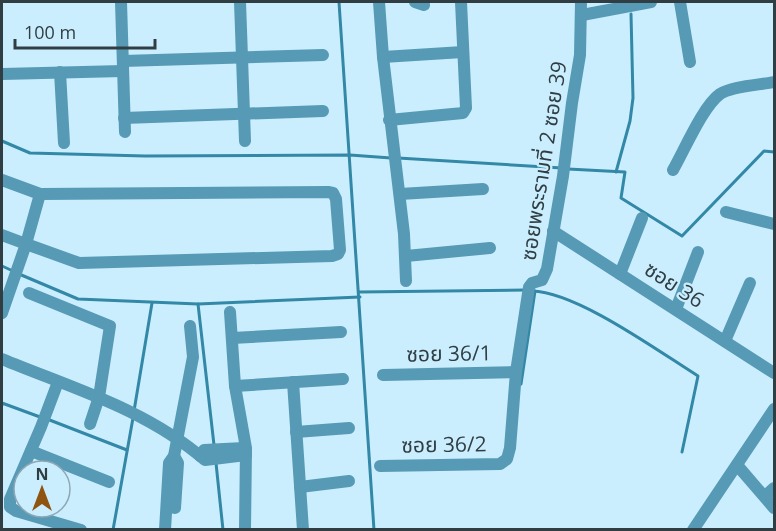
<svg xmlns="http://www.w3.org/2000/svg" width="776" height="531" font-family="'Open Sans','Noto Sans Thai',sans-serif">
  <rect width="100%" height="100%" fill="#cbeefe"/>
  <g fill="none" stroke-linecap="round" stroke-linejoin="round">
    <g stroke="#3288a6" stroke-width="3">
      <path d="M339,2L374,530"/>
      <path d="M2,141L30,153L145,156L350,155L391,158"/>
      <path d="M398,158L562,168"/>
      <path d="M568,169L625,172L621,198L682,236L764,151L774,152"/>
      <path d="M616,172L630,121L633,98L631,14"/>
      <path d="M2,266L13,271"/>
      <path d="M19,274L78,299L198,304L360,297"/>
      <path d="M532,291C577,292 658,351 698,376L682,452"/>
      <path d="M359,292L526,290"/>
      <path d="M198,304L214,445"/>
      <path d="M521,384L535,291"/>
      <path d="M2,405V403L40,417"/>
      <path d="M134,411L152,303"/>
      <path d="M47,419L127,450"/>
      <path d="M216,463L223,530"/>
      <path d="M113,530L133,418"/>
    </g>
    <g stroke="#579ab5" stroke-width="12">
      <path d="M121,2L125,132"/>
      <path d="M240,2L245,141"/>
      <path d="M379,2L383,57L404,234L406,281"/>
      <path d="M415,2L424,5"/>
      <path d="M680,2L690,62"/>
      <path d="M582,15L651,2"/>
      <path d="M383,57L463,52"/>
      <path d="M123,61L323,55"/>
      <path d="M60,72L64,143"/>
      <path d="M2,74L123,71"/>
      <path d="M124,118L323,111"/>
      <path d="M389,120L463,113L466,108L461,2"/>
      <path d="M673,170C684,151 703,106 720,94C732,86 760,85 774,82"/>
      <path d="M2,180L40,194L26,244L79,263L332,256L338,254L340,250L336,199L333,193L328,192L40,194"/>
      <path d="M400,194L483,189"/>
      <path d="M726,212L774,224"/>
      <path d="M553,231L774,373"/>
      <path d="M2,235L26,244L2,313"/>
      <path d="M406,256L490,248"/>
      <path d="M620,274L642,218"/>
      <path d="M29,293L110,326L99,397L90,424"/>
      <path d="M676,309L698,252"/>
      <path d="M230,312L235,386L246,448L245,530"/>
      <path d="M232,338L341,332"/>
      <path d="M725,341L750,283"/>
      <path d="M2,359C72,388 146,409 205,460L246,455"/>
      <path d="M383,375L516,372"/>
      <path d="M58,382L41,427L10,499V507L16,511L81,530"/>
      <path d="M293,382L303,530"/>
      <path d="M235,386L343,379"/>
      <path d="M296,432L349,428"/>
      <path d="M31,451L109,482"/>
      <path d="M174,456L178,463L175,508"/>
      <path d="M200,456L204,450L244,448"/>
      <path d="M737,465L774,508"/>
      <path d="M380,466L500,464L507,459L510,448L516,372L529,287L532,283L542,280L547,269L563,176L572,103L580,55L581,2"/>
      <path d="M300,487L349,481"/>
      <path d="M765,496L774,488"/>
      <path d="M165,530L169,463L174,456L193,357L190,326"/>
      <path d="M693,530L774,409"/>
    </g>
  </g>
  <g text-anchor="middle" stroke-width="4.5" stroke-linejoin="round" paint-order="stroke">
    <g font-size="21" fill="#303e44" stroke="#cbeefe">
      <text transform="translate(544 161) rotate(-81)" y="7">ซอยพระรามที่ 2 ซอย 39</text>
      <text transform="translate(674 285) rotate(33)" y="7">ซอย 36</text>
      <text transform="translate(449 354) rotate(-1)" y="7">ซอย 36/1</text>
      <text transform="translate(444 445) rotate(-1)" y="7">ซอย 36/2</text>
    </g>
  </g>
  <rect width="776" height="531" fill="none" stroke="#303e44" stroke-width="6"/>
  <g transform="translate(42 489)"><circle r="28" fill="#cbeefe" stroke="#8da8b4" stroke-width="1.5"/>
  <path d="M0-4.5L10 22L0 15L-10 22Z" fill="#8e5410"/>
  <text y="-9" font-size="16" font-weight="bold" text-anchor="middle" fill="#303e44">N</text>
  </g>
  <path d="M15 39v9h140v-9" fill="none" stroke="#303e44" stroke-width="3"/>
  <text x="24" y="39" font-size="18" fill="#303e44" stroke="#cbeefe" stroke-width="4.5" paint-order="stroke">100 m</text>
</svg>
